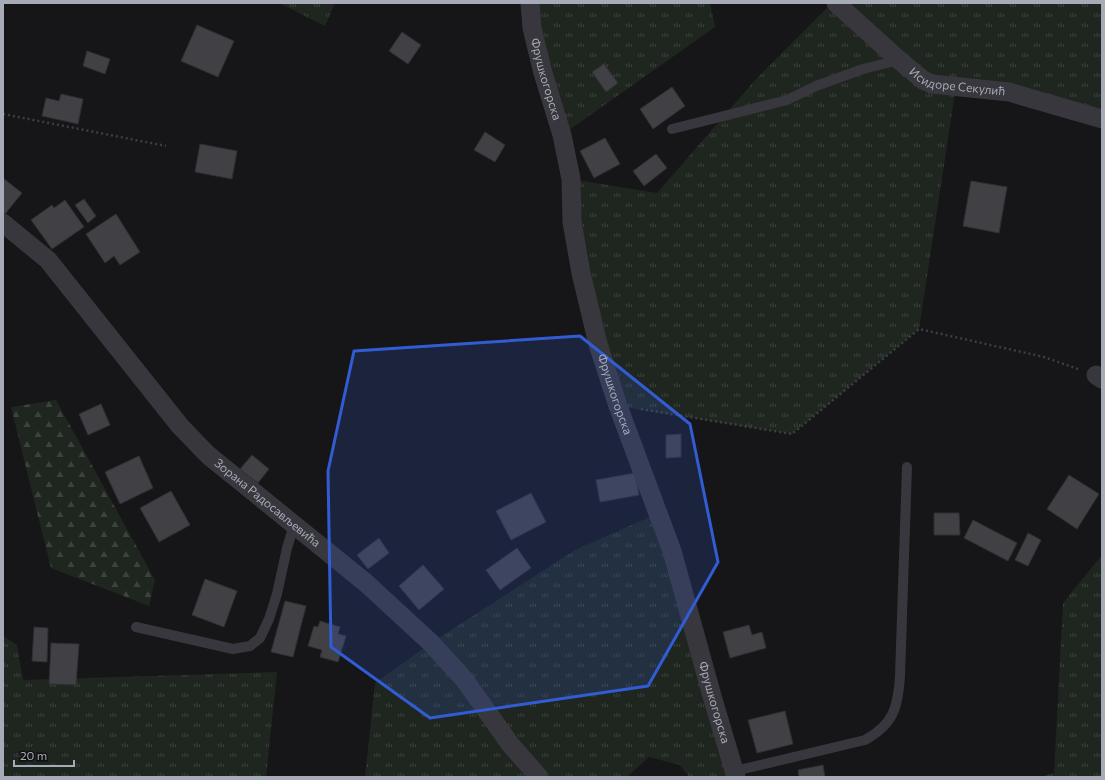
<svg xmlns="http://www.w3.org/2000/svg" width="1105" height="780" font-family="Commissioner,sans-serif">
  <defs>
    <pattern id="grass-tufts" width="24" height="20" patternUnits="userSpaceOnUse"><rect width="24" height="20" fill="#1e261f"/><path d="M3 7l-1-3M5 7V3M7 7l1-3M15 17l-1-3M17 17v-4M19 17l1-3" fill="none" stroke="#3c433d"/></pattern>
    <pattern id="forest-firs" width="22" height="20" patternUnits="userSpaceOnUse"><rect width="22" height="20" fill="#1e261f"/><path d="M5 1l3.5 6h-7zM16 11l3.5 6h-7z" fill="#3c433d"/></pattern>
  </defs>
  <rect width="100%" height="100%" fill="#161618"/>
  <g fill="url(#grass-tufts)">
    <path d="M279,3H335L325,26Z"/>
    <path d="M530,3H710L715,27L562,135Z"/>
    <path d="M832,3H1102V119L956,86L919,329L792,434L618,406L571,179L657,193L757,78Z"/>
    <path d="M659,513L736,777H689L680,765L649,757L627,777H365L375,683L431,643L575,550Z"/>
    <path d="M1102,555V777H1041L1054,773L1063,603Z"/>
    <path d="M3,636L17,645L23,680L277,672L266,777H3Z"/>
  </g>
  <path fill="url(#forest-firs)" d="M56,400L155,580L149,606L51,568L11,407Z"/>
  <g fill="#404045" stroke="#303034">
    <path d="M197,25L234,41L218,77L181,61Z"/>
    <path d="M402,32L421,45L408,64L389,51Z"/>
    <path d="M87,51L110,59L105,74L83,66Z"/>
    <path d="M604,64L618,83L606,92L592,72Z"/>
    <path d="M672,87L685,106L653,129L640,109Z"/>
    <path d="M61,94L83,99L78,124L42,116L46,98L59,101Z"/>
    <path d="M485,132L505,145L495,162L474,150Z"/>
    <path d="M605,138L620,164L594,178L580,151Z"/>
    <path d="M200,144L237,151L232,179L195,172Z"/>
    <path d="M656,154L667,168L644,186L633,171Z"/>
    <path d="M3,178L22,193L5,214L3,213Z"/>
    <path d="M971,181L1007,187L999,233L963,226Z"/>
    <path d="M84,199L96,216L88,223L75,205Z"/>
    <path d="M65,200L84,227L52,249L31,220L52,205L54,208Z"/>
    <path d="M116,214L140,252L120,265L114,256L105,263L86,234Z"/>
    <path d="M101,404L110,425L88,435L79,414Z"/>
    <path d="M681,434V457L666,458V435Z"/>
    <path d="M252,455L269,469L258,483L240,469Z"/>
    <path d="M139,456L153,488L120,504L105,472Z"/>
    <path d="M635,473L639,495L600,502L596,480Z"/>
    <path d="M1069,475L1099,494L1077,529L1047,509Z"/>
    <path d="M171,491L190,525L159,542L140,508Z"/>
    <path d="M531,493L546,522L511,540L496,511Z"/>
    <path d="M934,513H959L960,535H934Z"/>
    <path d="M973,520L1017,543L1008,561L964,538Z"/>
    <path d="M1028,533L1041,540L1028,566L1015,560Z"/>
    <path d="M379,538L389,553L368,569L357,555Z"/>
    <path d="M517,548L531,568L500,590L486,570Z"/>
    <path d="M423,565L444,589L419,610L399,586Z"/>
    <path d="M205,579L237,591L224,627L192,615Z"/>
    <path d="M285,601L306,606L293,657L271,652Z"/>
    <path d="M320,621L340,627L338,634L346,636L338,662L320,657L322,650L308,646L314,626L318,627Z"/>
    <path d="M749,625L752,635L762,632L766,648L730,658L723,632Z"/>
    <path d="M34,627L48,628L47,662L32,661Z"/>
    <path d="M51,643L79,644L76,685L49,684Z"/>
    <path d="M785,711L793,744L757,753L748,720Z"/>
    <path d="M823,765L825,777H799L798,770Z"/>
  </g>
  <g fill="none" stroke-linecap="round" stroke-linejoin="round">
    <g stroke="#3d3e44" stroke-width="2.5" stroke-dasharray="2 3" stroke-linecap="butt">
      <path d="M3,114L166,146"/>
      <path d="M641,409L792,434L919,329L1044,357L1078,369"/>
    </g>
    <g stroke="#37373d" stroke-width="10">
      <path d="M672,129L787,100L816,86L863,69L899,60"/>
      <path d="M136,627L233,649L250,646L260,638L269,619L277,594L287,548L294,525"/>
      <path d="M735,771L865,740C894,724 898,707 900,676L907,467"/>
    </g>
    <g stroke="#37373d" stroke-width="19">
      <path id="s1" d="M530,3L532,28L543,73L562,135L571,179L572,222L581,273L598,344L618,406L672,551L712,696L736,777"/>
      <path id="s2" d="M836,3L899,60L923,80L932,84L1009,92L1102,119"/>
      <path id="s3" d="M3,223L48,260L180,426L208,455L366,583L431,643L464,679L510,744L539,777"/>
      <path d="M1096,375L1102,379"/>
    </g>
  </g>
  <path fill="#325cd3" fill-opacity="0.2" stroke="#325cd3" stroke-width="3" stroke-linejoin="round" d="M580,336L690,424L718,562L648,686L430,718L331,647L328,471L354,351Z"/>
  <g text-anchor="middle" stroke-width="4" stroke-linejoin="round" paint-order="stroke">
    <g font-size="12" fill="#a7abb8" stroke="#111113">
      <text dy="4" stroke="none"><textPath href="#s1" startOffset="78">Фрушкогорска</textPath></text>
      <text dy="4" stroke="none"><textPath href="#s2" startOffset="150">Исидоре Секулић</textPath></text>
      <text dy="4" stroke="none"><textPath href="#s1" startOffset="402">Фрушкогорска</textPath></text>
      <text dy="4" stroke="none"><textPath href="#s3" startOffset="387">Зорана Радосављевића</textPath></text>
      <text dy="4" stroke="none"><textPath href="#s1" startOffset="726">Фрушкогорска</textPath></text>
    </g>
  </g>
  <rect width="1105" height="780" fill="none" stroke="#a7abb8" stroke-width="8"/>
  <path d="M14 760v6h60v-6" fill="none" stroke="#a7abb8" stroke-width="2"/>
  <text x="20" y="760" font-size="12" fill="#a7abb8" stroke="#111113" stroke-width="3" paint-order="stroke">20 m</text>
</svg>
